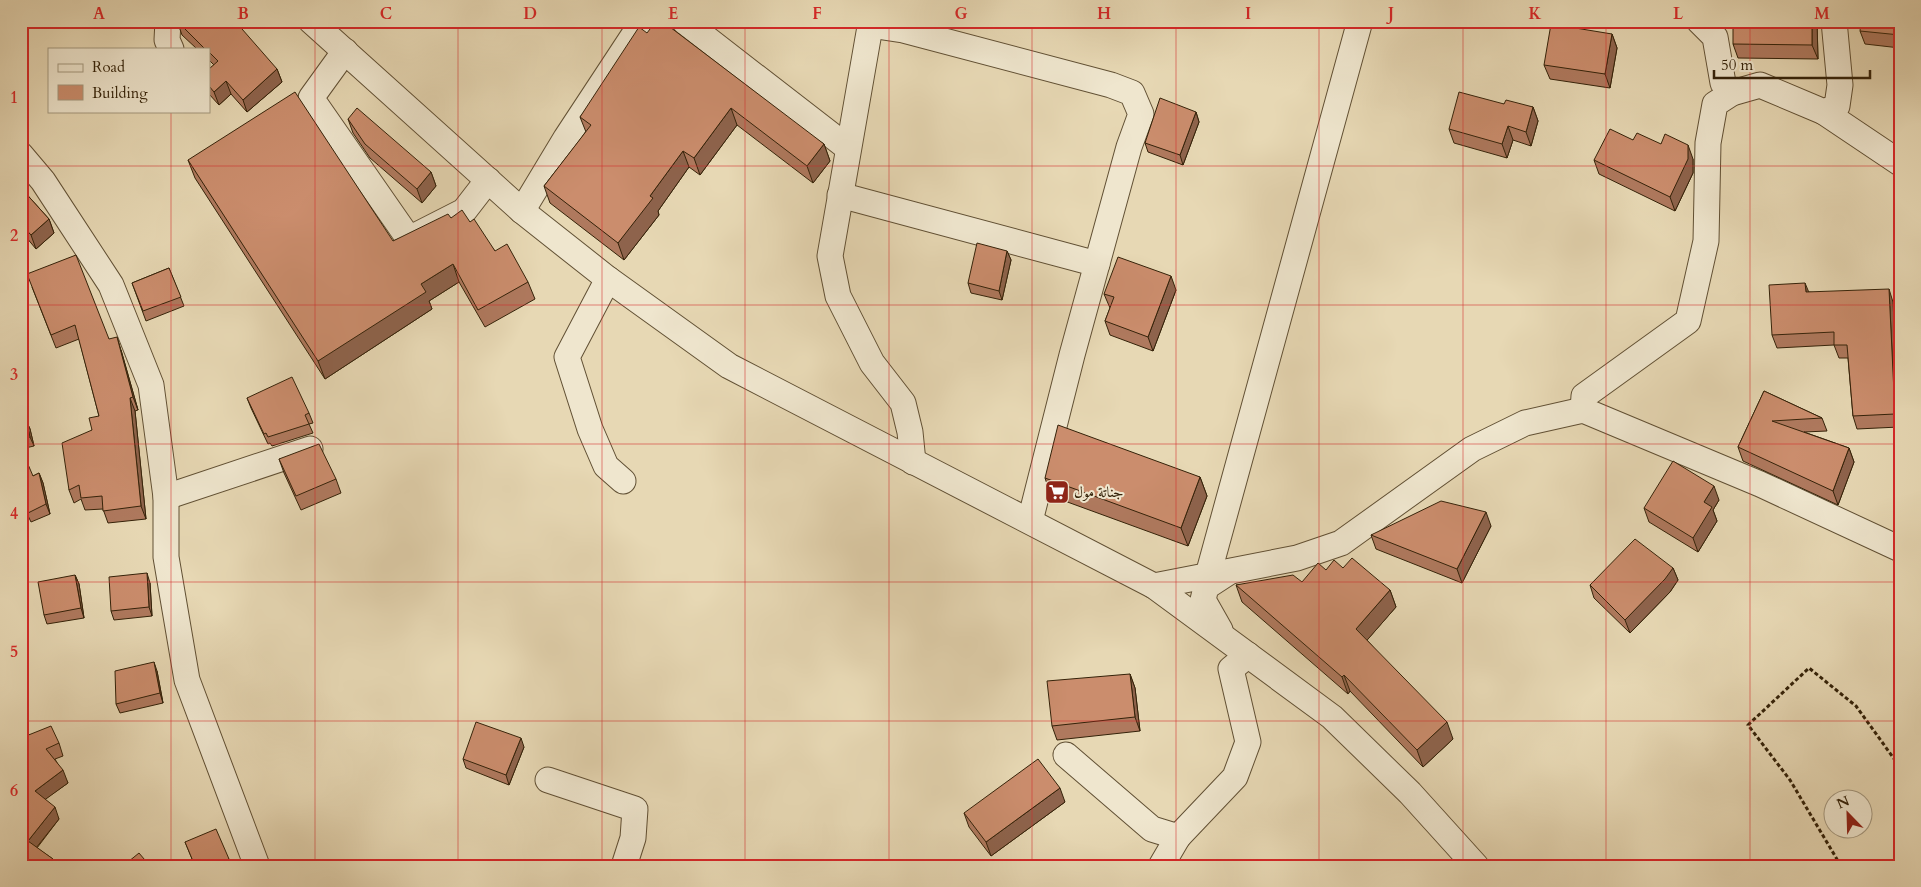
<svg xmlns="http://www.w3.org/2000/svg" width="1921" height="887" font-family="Cardo,Amiri,serif">
  <rect width="100%" height="100%" fill="#e7d8b4"/>
  <filter id="stains"><feTurbulence type="fractalNoise" baseFrequency=".004" numOctaves="4"/><feColorMatrix values="0 0 0 0 .2 0 0 0 0 .09 0 0 0 0 .02 0 0 0 .5 -.17"/></filter>
  <radialGradient id="worn" r=".72"><stop offset=".6" stop-color="#630" stop-opacity="0"/><stop offset="1" stop-color="#630" stop-opacity=".3"/></radialGradient>
  <g fill="none" stroke-linecap="round" stroke-linejoin="round">
    <defs>
      <g id="minor">
        <path d="M168,21L167,40L171,49"/>
        <path d="M311,21L522,211L608,279L729,366L1154,586L1332,717L1410,793L1476,866"/>
        <path d="M684,21L848,148"/>
        <path d="M871,21L830,256L838,296L872,363L903,403L910,432L913,462"/>
        <path d="M1699,21L1715,37L1723,83L1732,93"/>
        <path d="M870,25L903,30L1111,85L1132,93L1141,114L1129,147L1072,355L1030,521"/>
        <path d="M345,51L311,98L409,239L464,211L488,180"/>
        <path d="M1824,112L1900,163"/>
        <path d="M21,155L43,181L111,285L151,385L166,497V557L187,680L257,866"/>
        <path d="M840,195L1097,264"/>
        <path d="M522,211L566,138L643,21"/>
        <path d="M608,279L567,357L590,429L606,466L623,481"/>
        <path d="M1583,410L1584,396L1688,321L1706,241L1708,143L1715,104L1732,93L1760,85L1824,112L1837,106L1840,85L1834,21"/>
        <path d="M166,497L310,449"/>
        <path d="M1208,575L1360,21"/>
        <path d="M1154,586L1297,558L1341,543L1472,449L1525,423L1583,410L1760,484L1900,549"/>
        <path d="M1220,630L1203,600L1206,587L1229,572"/>
        <path d="M1066,755L1152,829L1178,837"/>
        <path d="M548,780L635,809L633,838L624,866"/>
        <path d="M1161,866L1178,837L1235,777L1248,742L1231,669L1248,655"/>
      </g>
    </defs>
    <use href="#minor" stroke="#615034" stroke-width="27"/>
    <path stroke="#342209" stroke-width="3" stroke-dasharray="4 2.5" stroke-linecap="butt" d="M1841,866L1790,780L1748,725L1809,668L1856,706L1900,767"/>
    <use href="#minor" stroke="#efe6ce" stroke-width="25"/>
  </g>
  <g fill="#af795e" stroke="#342209">
    <path d="M177,21L277,69L282,82L247,112L231,94L219,105L209,94V69L214,65L209,60V49H197L182,35Z"/>
    <path d="M1817,21L1818,59L1738,58L1733,44Z"/>
    <path d="M1900,21V48L1865,44L1860,31Z"/>
    <path d="M647,33L824,144L830,161L813,183L737,125L700,175L689,167L658,211L659,215L624,260L550,203L544,186L586,132L580,117Z"/>
    <path d="M1612,34L1617,48L1610,88L1550,79L1544,65Z"/>
    <path d="M1504,104L1533,107L1538,121L1531,146L1513,140L1507,158L1454,143L1449,129Z"/>
    <path d="M1196,112L1199,122L1183,165L1148,152L1145,143Z"/>
    <path d="M348,119L431,172L436,186L422,203L370,158L353,133Z"/>
    <path d="M1633,140L1693,159V173L1675,211L1599,174L1594,160Z"/>
    <path d="M188,160L393,241L451,218L470,222L495,251L528,282L535,299L485,327L459,282L429,301L432,309L325,379L195,178Z"/>
    <path d="M21,188L49,219L54,233L36,249L26,237L21,241Z"/>
    <path d="M1007,251L1011,260L1002,300L971,293L968,283Z"/>
    <path d="M169,268L184,306L146,321L132,283Z"/>
    <path d="M32,287L109,339L121,350L138,410L135,411L146,519L108,523L103,509L85,510L81,499L74,503L69,490L92,430L99,416L79,339L56,348Z"/>
    <path d="M1176,290L1153,351L1110,335L1105,321L1110,308L1104,294Z"/>
    <path d="M1809,292L1893,302L1899,427L1857,429L1853,416L1848,358H1839L1834,345L1777,348L1772,335Z"/>
    <path d="M1764,391L1822,418L1827,431L1804,432L1849,448L1854,462L1838,505L1743,461L1738,447Z"/>
    <path d="M247,398L309,413L313,423L309,424L313,433L272,446L270,443L268,444L251,408Z"/>
    <path d="M26,420L30,429L34,446L21,449V421Z"/>
    <path d="M279,459L336,479L341,493L301,510L284,473Z"/>
    <path d="M21,464L33,476L39,473L43,483L50,514L31,522L21,501Z"/>
    <path d="M1200,477L1207,496L1188,546L1051,496L1045,478Z"/>
    <path d="M1719,500L1713,510L1717,521L1698,552L1649,522L1644,508Z"/>
    <path d="M1491,526L1462,583L1376,549L1371,535Z"/>
    <path d="M1343,568L1390,590L1396,607L1367,640L1453,739L1423,767L1350,691L1348,694L1242,602L1236,585L1302,582L1326,570Z"/>
    <path d="M1673,568L1678,580L1670,592L1630,633L1594,598L1590,585Z"/>
    <path d="M75,575L79,584L84,618L47,624L44,615Z"/>
    <path d="M150,583L152,616L114,620L111,611Z"/>
    <path d="M157,671L163,703L120,713L116,704Z"/>
    <path d="M1130,674L1135,688L1140,731L1057,740L1052,726Z"/>
    <path d="M21,738L59,743L63,756L55,759L68,783L45,799L59,819L37,848L53,859L55,866H21Z"/>
    <path d="M524,747L509,785L466,768L463,759Z"/>
    <path d="M1065,802L991,856L969,827L964,813Z"/>
    <path d="M185,842L229,859L231,866H195Z"/>
  </g>
  <g fill="#8e634c" stroke="#342209">
    <path d="M1812,21H1817L1818,59L1812,45Z"/>
    <path d="M1612,34L1617,48L1610,88L1605,74Z"/>
    <path d="M277,69L282,82L247,112L243,100Z"/>
    <path d="M226,81L231,94L219,105L214,92Z"/>
    <path d="M1533,107L1538,121L1531,146L1526,132Z"/>
    <path d="M731,108L737,125L700,175L694,158Z"/>
    <path d="M1196,112L1199,122L1183,165L1180,155Z"/>
    <path d="M1508,126L1513,140L1507,158L1502,144Z"/>
    <path d="M824,144L830,161L813,183L807,166Z"/>
    <path d="M1688,145L1693,159V173L1675,211L1670,197Z"/>
    <path d="M683,151L689,167L658,211L659,215L624,260L618,243L650,196Z"/>
    <path d="M431,172L436,186L422,203L417,189Z"/>
    <path d="M49,219L54,233L36,249L31,235Z"/>
    <path d="M21,224L26,237L21,241Z"/>
    <path d="M1007,251L1011,260L1002,300L999,291Z"/>
    <path d="M453,264L459,282L429,301L432,309L325,379L318,361L421,284Z"/>
    <path d="M1171,276L1176,290L1153,351L1148,337Z"/>
    <path d="M1805,283L1810,295L1806,292Z"/>
    <path d="M1889,289L1893,302L1899,427L1895,414Z"/>
    <path d="M117,337L121,350L138,410L133,397Z"/>
    <path d="M130,398L135,411L146,519L141,506Z"/>
    <path d="M26,420L30,429L34,446L30,437Z"/>
    <path d="M1849,448L1854,462L1838,505L1833,491Z"/>
    <path d="M39,473L43,483L50,514L46,504Z"/>
    <path d="M1200,477L1207,496L1188,546L1181,528Z"/>
    <path d="M1714,486L1719,500L1713,510L1717,521L1698,552L1693,538L1704,502Z"/>
    <path d="M1486,512L1491,526L1462,583L1457,569Z"/>
    <path d="M1673,568L1678,580L1670,592L1630,633L1625,620Z"/>
    <path d="M147,573L150,583L152,616L149,607Z"/>
    <path d="M75,575L79,584L84,618L81,608Z"/>
    <path d="M1390,590L1396,607L1362,646L1356,629Z"/>
    <path d="M154,662L157,671L163,703L160,693Z"/>
    <path d="M1130,674L1135,688L1140,731L1135,717Z"/>
    <path d="M1344,675L1350,691L1348,694L1342,677Z"/>
    <path d="M1447,722L1453,739L1423,767L1417,750Z"/>
    <path d="M521,738L524,747L509,785L506,775Z"/>
    <path d="M63,770L68,783L39,804L35,791Z"/>
    <path d="M1060,788L1065,802L991,856L986,842Z"/>
    <path d="M55,807L59,819L32,853L28,841Z"/>
    <path d="M53,859L55,866H47Z"/>
  </g>
  <g fill="#cb8d6d" stroke="#342209">
    <path d="M177,21H235L277,69L243,100L226,81L214,92L209,86V69L218,61L209,52V49H205Z"/>
    <path d="M656,21H662L824,144L807,166L731,108L694,158L683,151L650,196L653,198L618,243L544,186L591,125L580,117L639,27L647,33Z"/>
    <path d="M1733,21H1812V45L1733,44Z"/>
    <path d="M1861,21H1900V35L1860,31Z"/>
    <path d="M1551,24L1612,34L1605,74L1544,65Z"/>
    <path d="M295,92L393,241L448,214L451,218L462,210L470,222L474,219L495,251L507,244L528,282L478,310L453,264L421,284L426,292L318,361L188,160Z"/>
    <path d="M1459,92L1504,104L1506,100L1533,107L1526,132L1508,126L1502,144L1449,129Z"/>
    <path d="M1160,98L1196,112L1180,155L1145,143Z"/>
    <path d="M357,108L431,172L417,189L365,144L348,119Z"/>
    <path d="M1610,129L1633,140L1637,133L1661,144L1665,134L1688,145V159L1670,197L1594,160Z"/>
    <path d="M21,188L49,219L31,235L21,224Z"/>
    <path d="M977,243L1007,251L999,291L968,283Z"/>
    <path d="M76,255L109,339L117,337L133,397L130,398L141,506L103,511L102,496L81,498L79,485L69,490L62,443L92,430L89,418L99,416L75,325L51,335L27,274Z"/>
    <path d="M1118,257L1171,276L1148,337L1105,321L1114,297L1104,294Z"/>
    <path d="M169,268L181,297L143,311L132,283Z"/>
    <path d="M1805,283L1806,292L1889,289L1895,414L1853,416L1847,345H1834V332L1772,335L1769,285Z"/>
    <path d="M292,377L309,413L305,415L309,424L268,437L266,433L264,434L247,398Z"/>
    <path d="M1764,391L1822,418L1772,421L1849,448L1833,491L1738,447Z"/>
    <path d="M26,420L30,437L21,439V421Z"/>
    <path d="M1058,425L1200,477L1181,528L1045,478Z"/>
    <path d="M319,444L336,479L296,496L279,459Z"/>
    <path d="M1673,461L1714,486L1704,502L1712,507L1693,538L1644,508Z"/>
    <path d="M27,462L33,476L39,473L46,504L28,513L21,499V464Z"/>
    <path d="M1441,501L1486,512L1457,569L1371,535Z"/>
    <path d="M1635,539L1673,568L1665,579L1625,620L1590,585Z"/>
    <path d="M1352,558L1390,590L1356,629L1447,722L1417,750L1344,675L1342,677L1236,585L1293,575L1302,582L1318,563L1326,570L1334,560L1343,568Z"/>
    <path d="M147,573L149,607L111,611L109,577Z"/>
    <path d="M75,575L81,608L44,615L38,582Z"/>
    <path d="M154,662L160,693L116,704L115,671Z"/>
    <path d="M1130,674L1135,717L1052,726L1047,681Z"/>
    <path d="M476,722L521,738L506,775L463,759Z"/>
    <path d="M51,726L59,743L46,749L63,770L35,791L55,807L28,841L53,859L47,866H21V738Z"/>
    <path d="M1038,759L1060,788L986,842L964,813Z"/>
    <path d="M216,829L229,859L223,861L225,866H195L185,842Z"/>
    <path d="M139,853L150,866H123Z"/>
  </g>
  <path fill="none" stroke="#d62828" stroke-width="1" stroke-opacity="0.55" d="M171,21V49M315,21V866M458,21V866M602,21V866M745,21V866M889,21V866M1032,21V866M1176,21V866M1319,21V866M1463,21V866M1606,21V866M1750,21V866M171,111V866M21,166H1900M21,305H1900M21,444H1900M21,582H1900M21,721H1900"/>
  <defs>
    <symbol id="supermarket-square" viewBox="-11 -11 22 22"><rect x="-9" y="-9" width="18" height="18" rx="4" fill="#8f2418" stroke="#efe6ce"/><path d="M-6-5.5h2.5l.6 2H6L4.5 2H-2.5L-4.4-4H-6ZM-1.5 3.2a1.3 1.3 0 1 0 .1 0ZM3 3.2a1.3 1.3 0 1 0 .1 0Z" fill="#fff"/></symbol>
  </defs>
  <g fill-rule="evenodd">
    <use href="#supermarket-square" x="1043" y="478" width="28" height="28"/>
  </g>
  <g text-anchor="middle" stroke-width="4" stroke-linejoin="round" paint-order="stroke">
    <g font-size="15" fill="#342209" stroke="#efe6ce" text-anchor="start">
      <text x="1074" y="497">جناتة مول</text>
    </g>
  </g>
  <rect width="1921" height="887" fill="none" stroke="#e7d8b4" stroke-width="55"/>
  <rect x="48" y="48" width="162" height="65" fill="#efe6ce" stroke="#a4987f"/>
  <rect x="58" y="64" width="25" height="8" fill="#efe6ce" stroke="#a4987f"/>
  <text x="92" y="72" font-size="15" fill="#342209">Road</text>
  <rect x="58" y="85" width="25" height="15" fill="#cb8d6d" stroke="#a4987f"/>
  <text x="92" y="98" font-size="15" fill="#342209">Building</text>
  <g transform="translate(1848 814) rotate(337)"><circle r="24" fill="#efe6ce" stroke="#a4987f"/>
  <path d="M0-4L9 19L0 12L-9 19Z" fill="#8f2418"/>
  <text y="-8" font-size="14" font-weight="bold" text-anchor="middle" fill="#342209">N</text>
  </g>
  <path d="M1714 70v8h156v-8" fill="none" stroke="#342209" stroke-width="2.5"/>
  <text x="1721" y="70" font-size="15" fill="#342209" stroke="#efe6ce" stroke-width="4" paint-order="stroke">50 m</text>
  <rect x="28" y="28" width="1866" height="832" fill="none" stroke="#d62828" stroke-width="2"/>
  <g font-size="16" text-anchor="middle" font-weight="bold" fill="#d62828">
    <text x="99" y="19">A</text>
    <text x="243" y="19">B</text>
    <text x="386" y="19">C</text>
    <text x="530" y="19">D</text>
    <text x="673" y="19">E</text>
    <text x="817" y="19">F</text>
    <text x="961" y="19">G</text>
    <text x="1104" y="19">H</text>
    <text x="1248" y="19">I</text>
    <text x="1391" y="19">J</text>
    <text x="1535" y="19">K</text>
    <text x="1678" y="19">L</text>
    <text x="1822" y="19">M</text>
    <text x="14" y="103">1</text>
    <text x="14" y="241">2</text>
    <text x="14" y="380">3</text>
    <text x="14" y="519">4</text>
    <text x="14" y="657">5</text>
    <text x="14" y="796">6</text>
  </g>
  <rect width="100%" height="100%" filter="url(#stains)"/>
  <rect width="100%" height="100%" fill="url(#worn)"/>
</svg>
